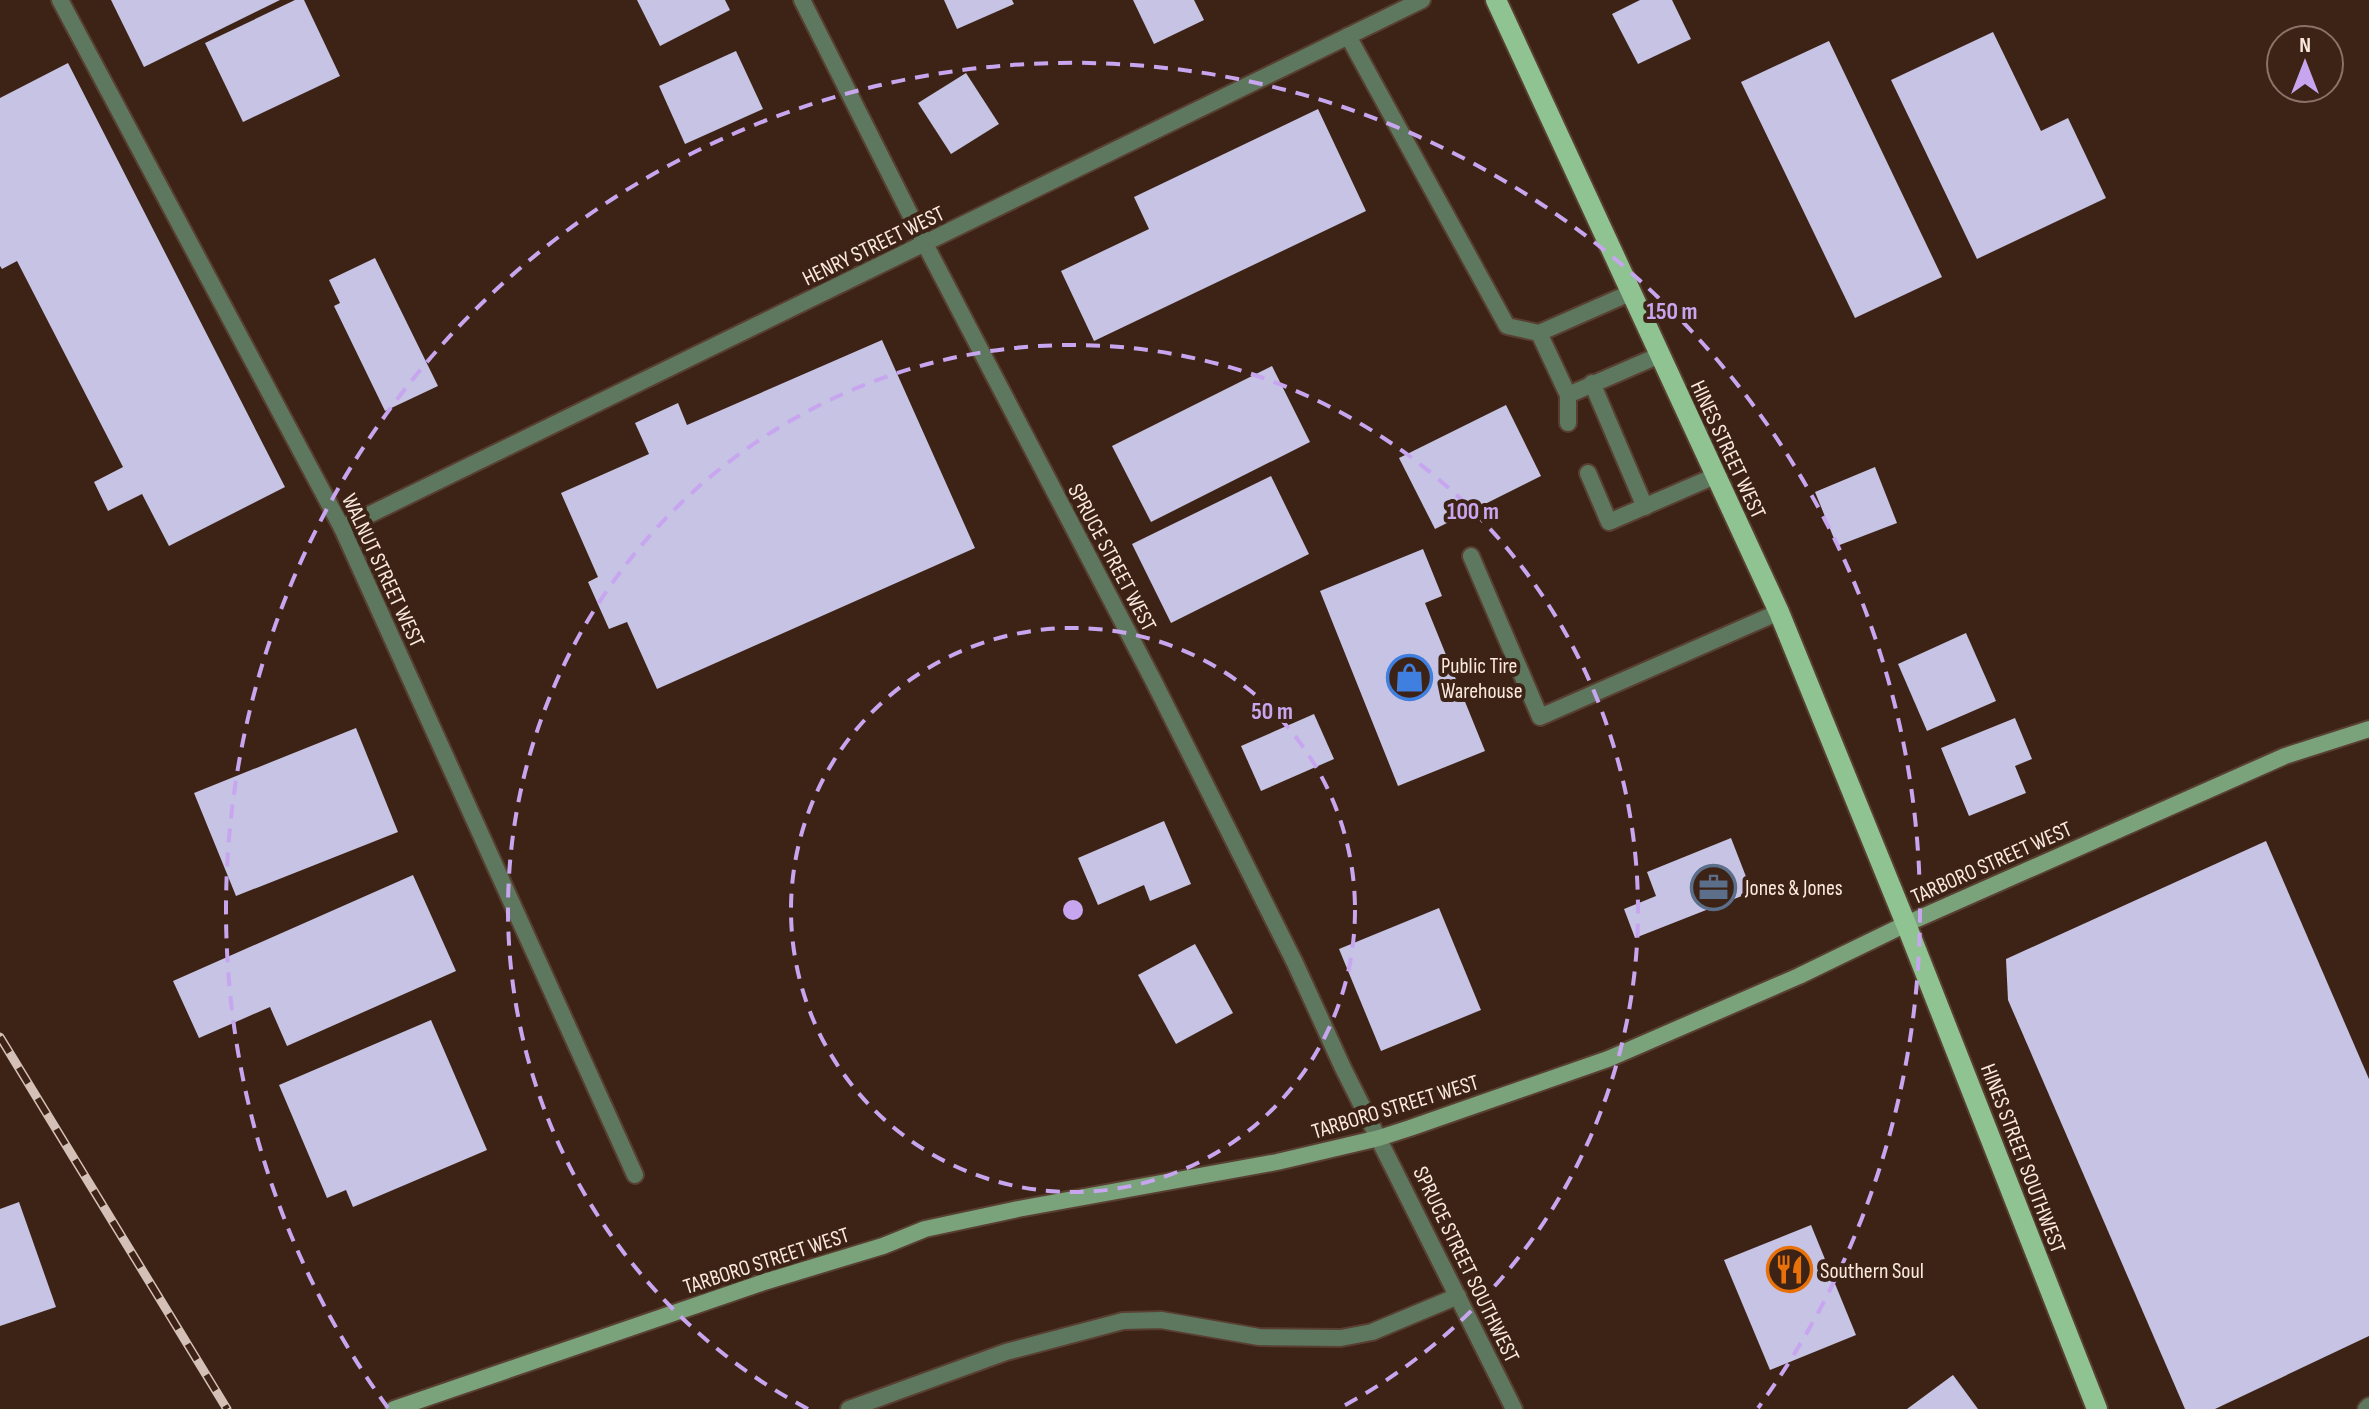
<svg xmlns="http://www.w3.org/2000/svg" width="2369" height="1409" font-family="'Sofia Sans Condensed',sans-serif">
  <rect width="100%" height="100%" fill="#3d2315"/>
  <g fill="#c6c3e4">
    <path d="M111,0H280L144,67Z"/>
    <path d="M295,0H304L340,76L243,122L205,43Z"/>
    <path d="M637,0H725L730,10L660,46Z"/>
    <path d="M944,0H1012L1014,4L957,29Z"/>
    <path d="M1133,0H1194L1204,20L1154,44Z"/>
    <path d="M1640,0H1672L1691,39L1638,64L1612,14Z"/>
    <path d="M1993,32L2041,131L2068,118L2106,198L1977,259L1891,80Z"/>
    <path d="M1829,41L1942,277L1855,318L1741,82Z"/>
    <path d="M736,51L763,109L685,144L659,86Z"/>
    <path d="M68,63L285,487L169,546L142,494L108,511L94,482L123,467L17,261L2,269L0,266V98Z"/>
    <path d="M966,73L999,124L951,154L918,103Z"/>
    <path d="M1318,109L1366,211L1094,341L1061,271L1149,229L1134,197Z"/>
    <path d="M375,258L438,386L385,411L334,306L340,303L329,280Z"/>
    <path d="M882,340L975,548L657,689L627,622L609,629L588,582L598,577L561,493L649,454L635,423L678,403L687,425Z"/>
    <path d="M1272,366L1310,442L1151,522L1112,446Z"/>
    <path d="M1506,405L1541,476L1435,529L1399,458Z"/>
    <path d="M1875,467L1897,523L1837,546L1815,492Z"/>
    <path d="M1271,476L1309,554L1171,623L1132,544Z"/>
    <path d="M1423,549L1442,596L1425,603L1485,751L1398,786L1320,591Z"/>
    <path d="M1966,633L1996,701L1927,731L1898,664Z"/>
    <path d="M1314,714L1334,759L1261,791L1241,746Z"/>
    <path d="M2015,718L2032,759L2015,766L2026,793L1969,816L1941,748Z"/>
    <path d="M356,728L398,832L236,896L194,793Z"/>
    <path d="M1164,821L1191,884L1150,901L1144,885L1098,905L1078,858Z"/>
    <path d="M1731,838L1752,892L1635,938L1624,909L1656,896L1647,872Z"/>
    <path d="M2266,841L2369,1079V1336L2215,1409H2185L2008,1000L2006,959Z"/>
    <path d="M413,875L456,971L287,1046L270,1007L199,1038L173,981Z"/>
    <path d="M1439,908L1481,1010L1381,1051L1339,949Z"/>
    <path d="M1195,944L1233,1013L1176,1044L1138,975Z"/>
    <path d="M431,1020L487,1150L353,1207L346,1190L327,1198L279,1085Z"/>
    <path d="M19,1202L56,1307L0,1326V1209Z"/>
    <path d="M1811,1225L1856,1335L1770,1370L1724,1260Z"/>
    <path d="M1953,1375L1978,1409H1907Z"/>
  </g>
  <g fill="none" stroke-linecap="round" stroke-linejoin="round">
    <defs>
      <g id="service">
        <path d="M1348,36L1507,326L1539,333L1630,293"/>
        <path d="M1539,333L1568,395L1660,355"/>
        <path d="M1592,383L1645,507"/>
        <path d="M1568,423V395"/>
        <path d="M1588,473L1609,522L1715,476"/>
        <path d="M1471,556L1540,717L1779,612"/>
      </g>
      <g id="minor">
        <path d="M60,0L342,528L635,1175"/>
        <path d="M802,0L925,244L1153,680L1295,963L1343,1068L1514,1409"/>
        <path d="M342,528L1422,0"/>
        <path d="M849,1409L1006,1352L1123,1321L1161,1320L1259,1337L1341,1338L1372,1332L1458,1296"/>
        <path d="M2366,1409L2369,1406"/>
      </g>
      <path id="secondary" d="M394,1409L764,1282L883,1246L925,1229L1018,1209L1277,1162L1379,1138L1410,1128L1608,1059L1799,976L1906,924L2285,756L2369,729"/>
      <path id="primary" d="M1496,0L1779,612L1906,924L2097,1409"/>
    </defs>
    <use href="#service" stroke="#583f31" stroke-width="20"/>
    <use href="#minor" stroke="#583f31" stroke-width="20"/>
    <use href="#secondary" stroke="#583f31" stroke-width="20"/>
    <use href="#primary" stroke="#583f31" stroke-width="24"/>
    <use href="#service" stroke="#5e775f" stroke-width="16"/>
    <use href="#minor" stroke="#5e775f" stroke-width="16"/>
    <use href="#secondary" stroke="#7aa27b" stroke-width="16"/>
    <use href="#primary" stroke="#8fc391" stroke-width="20"/>
    <defs>
      <path id="rail" d="M0,1037L227,1409"/>
    </defs>
    <use href="#rail" stroke="#d4c0b6" stroke-width="9"/>
    <use href="#rail" stroke="#3d2315" stroke-width="6" stroke-dasharray="18" stroke-linecap="butt"/>
  </g>
  <g fill="none" stroke="#c7a6ef" stroke-width="4" stroke-dasharray="14 10">
    <circle cx="1073" cy="910" r="282"/>
    <path d="M808 1409A565 565 0 1 1 1338 1409"/>
    <path d="M388 1408A847 847 0 1 1 1758 1408"/>
  </g>
  <defs>
    <symbol id="shop-ring" viewBox="-11 -11 22 22"><circle r="9.5" fill="#3d2315" stroke="#3f7fe0" stroke-width="1.5"/><path d="M-5-2.5h2.3a2.7 3.5 0 0 1 5.4 0H5L5.5 6h-11ZM-1.5-2.5h3a1.5 2.3 0 0 0-3 0Z" fill="#3f7fe0"/></symbol>
    <symbol id="office-ring" viewBox="-11 -11 22 22"><circle r="9.5" fill="#3d2315" stroke="#5c6f8a" stroke-width="1.5"/><path d="M-6-3h4V-5.5h4V-3h4V5H-6ZM-1-4.5V-3h2v-1.5ZM-6 0V1H6V0Z" fill="#5c6f8a"/></symbol>
    <symbol id="restaurant-ring" viewBox="-11 -11 22 22"><circle r="9.5" fill="#3d2315" stroke="#e8710a" stroke-width="1.5"/><path d="M-5-6h1v4h1v-4h1v4h1v-4h1v5L-1.5 .5V6h-2V.5L-5-1ZM5-6V6H3V1.5H1.5Q1.5-4 5-6Z" fill="#e8710a"/></symbol>
  </defs>
  <g fill-rule="evenodd">
    <use href="#shop-ring" x="1384" y="652" width="51" height="51"/>
    <use href="#office-ring" x="1688" y="862" width="51" height="51"/>
    <use href="#restaurant-ring" x="1764" y="1244" width="51" height="51"/>
  </g>
  <g text-anchor="middle" stroke-width="8" stroke-linejoin="round" paint-order="stroke">
    <g font-size="22" fill="#fbe9e0" stroke="#3d2315">
      <text transform="translate(873 245) rotate(-26)" y="8">HENRY STREET WEST</text>
      <text transform="translate(1729 449) rotate(65)" y="8">HINES STREET WEST</text>
      <text transform="translate(1113 557) rotate(62)" y="8">SPRUCE STREET WEST</text>
      <text transform="translate(384 570) rotate(65)" y="8">WALNUT STREET WEST</text>
      <text transform="translate(1991 862) rotate(-24)" y="8">TARBORO STREET WEST</text>
      <text transform="translate(1395 1106) rotate(-17)" y="8">TARBORO STREET WEST</text>
      <text transform="translate(2024 1158) rotate(69)" y="8">HINES STREET SOUTHWEST</text>
      <text transform="translate(766 1260) rotate(-18)" y="8">TARBORO STREET WEST</text>
      <text transform="translate(1467 1264) rotate(64)" y="8">SPRUCE STREET SOUTHWEST</text>
    </g>
    <g font-size="22" fill="#fbe9e0" stroke="#3d2315" text-anchor="start">
      <text x="1441" y="673">Public Tire<tspan x="1441" dy="25">Warehouse</tspan></text>
      <text x="1745" y="895">Jones &amp; Jones</text>
      <text x="1820" y="1278">Southern Soul</text>
    </g>
  </g>
  <circle cx="1073" cy="910" r="12" fill="#c7a6ef" stroke="#3d2315" stroke-width="4"/>
  <g font-size="24" text-anchor="middle" font-weight="bold" fill="#c7a6ef" stroke="#3d2315" stroke-width="8" stroke-linejoin="round" paint-order="stroke">
    <text x="1672" y="319">150 m</text>
    <text x="1473" y="519">100 m</text>
    <text x="1272" y="719">50 m</text>
  </g>
  <g transform="translate(2305 64)"><circle r="38" fill="#3d2315" stroke="#897266" stroke-width="2"/>
  <path d="M0-6L14 30L0 20L-14 30Z" fill="#c7a6ef"/>
  <text y="-12" font-size="22" font-weight="bold" text-anchor="middle" fill="#fbe9e0">N</text>
  </g>
</svg>
